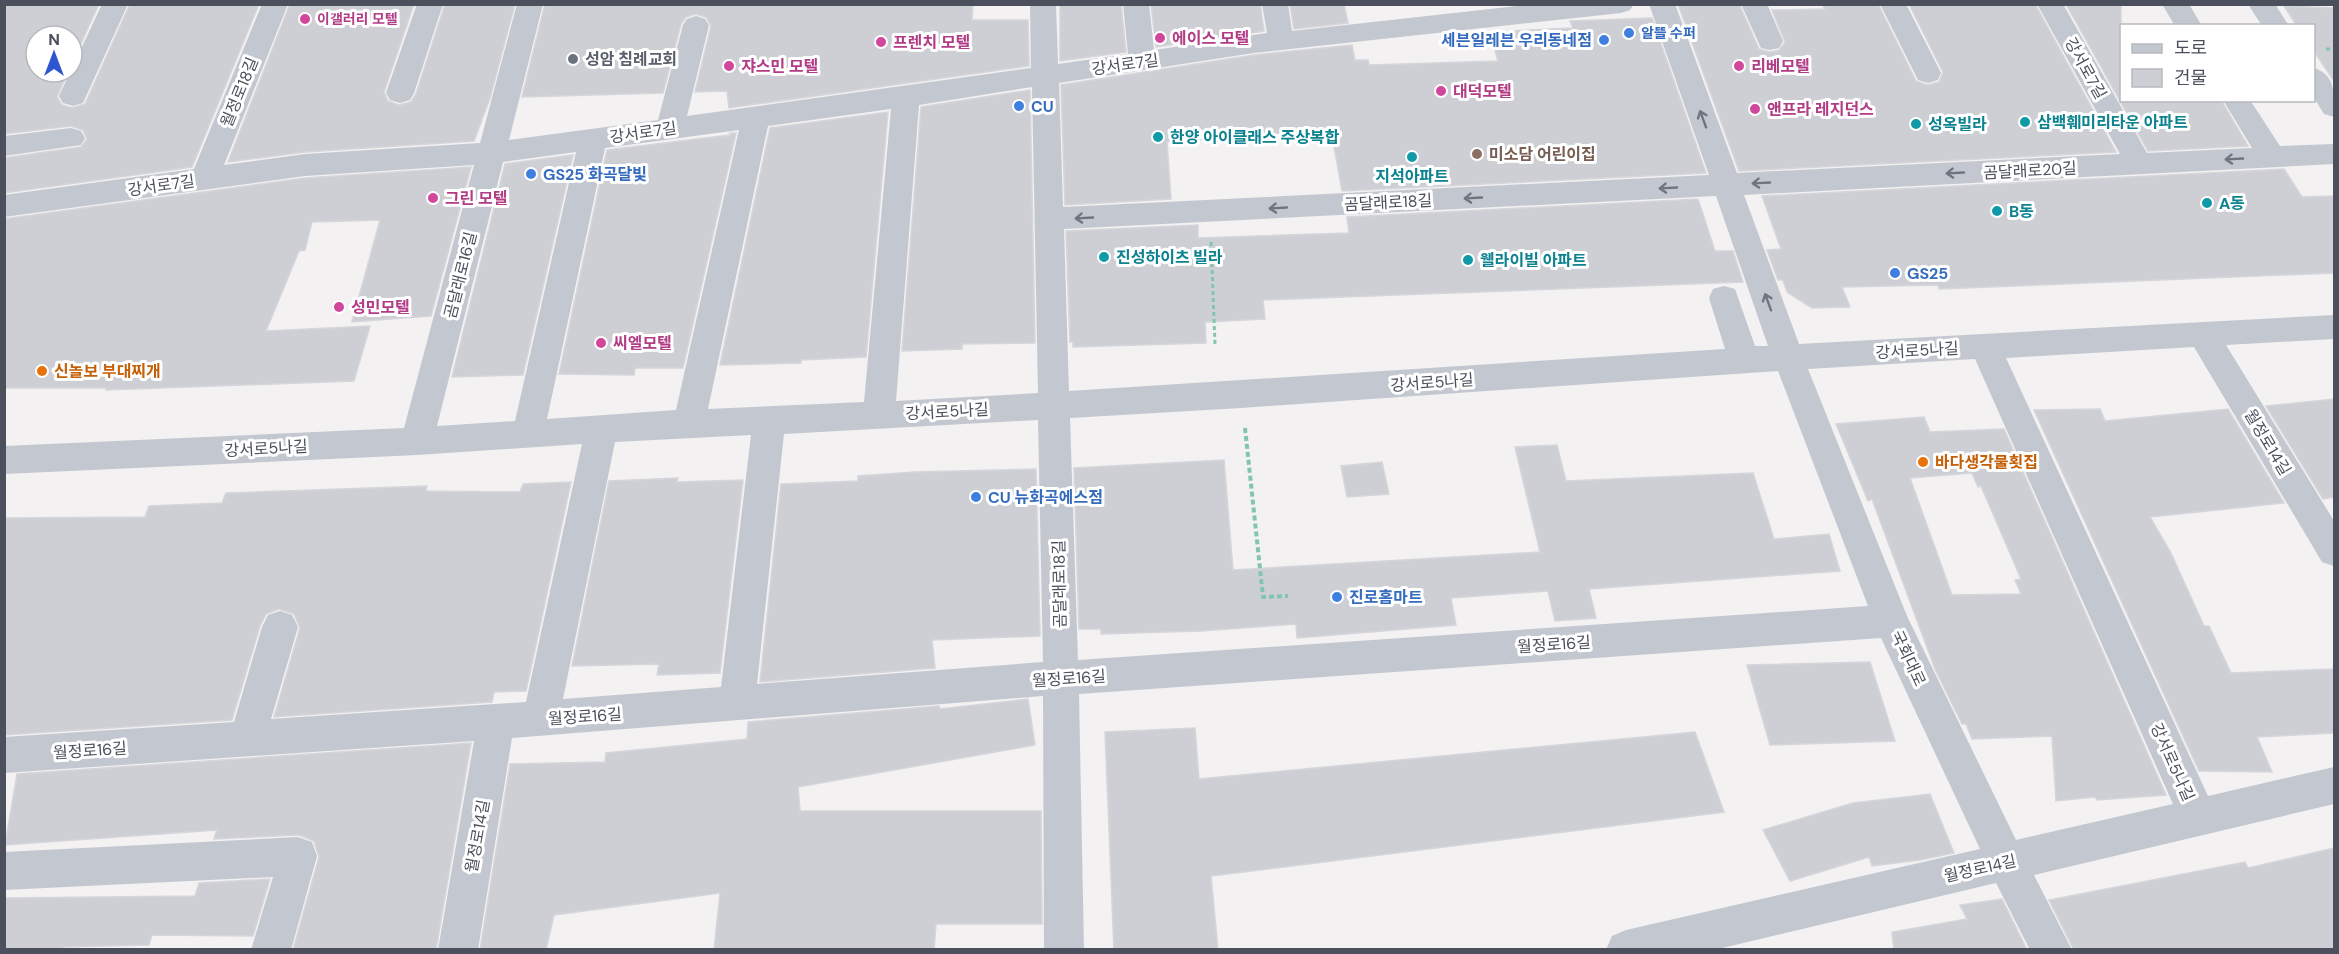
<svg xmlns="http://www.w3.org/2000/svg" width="2339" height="954" font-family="'DM Sans','Noto Sans KR',sans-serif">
  <rect width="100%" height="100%" fill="#f3f1f1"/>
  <g fill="#cecfd4" stroke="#d5d6db" stroke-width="1.5" fill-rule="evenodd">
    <path d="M4,4H99L72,63V36H36V72H68L57,97L62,105L72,108L85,104L130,4H259L192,167L4,193V158L81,147L87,139L83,130L71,126L4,134Z"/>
    <path d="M290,4H414L384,92L388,101L399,105L411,102L416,94L445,4H515L490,98L474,141L305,152L228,162Z"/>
    <path d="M545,4H973L972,20H1028L1029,66L729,108L727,91L695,92L711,26L706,17L695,14L686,17L681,24L663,93L522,97Z"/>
    <path d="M1060,4H1121L1126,52L1060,61Z"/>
    <path d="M1151,4H1260L1264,31L1156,47Z"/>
    <path d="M1290,4H1344L1348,23L1294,29Z"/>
    <path d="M1678,4H1739L1759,49L1770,52L1779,50L1785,42L1772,10L1825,9L1822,4H1878L1916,81L1927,85L1939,82L1943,72L1909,4H2035L2116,152L1739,171Z"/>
    <path d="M2066,4H2121V100H2221L2248,146L2148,151Z"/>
    <path d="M2284,6L2334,8V81L2313,50V26H2297Z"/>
    <path d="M1652,18L1706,173L1342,191L1331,130L1167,142L1171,199L1065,205L1061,85L1254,55L1352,45L1355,60H1368L1369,65L1498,61L1490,32L1573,28L1570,21Z"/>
    <path d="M1030,90L1035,343L962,344V349L902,351L921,107Z"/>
    <path d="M888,112L866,357L801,360V363L720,365L770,128Z"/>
    <path d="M730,133H736L683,368H635L634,375L559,374L607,150L730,135Z"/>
    <path d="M573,155L523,375L452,377L505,164Z"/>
    <path d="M471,167L431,316L352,322L380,220L312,222L305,250L299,251L266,331L370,326L354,381L106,390L107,388H4V219L305,178Z"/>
    <path d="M2284,169L2302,197L2334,196V273L1939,289L1938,285L1842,287L1850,307L1812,308L1787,292L1783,280H1778L1767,250L1781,249L1762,196Z"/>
    <path d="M1698,199L1715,251H1733L1743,282L1263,300L1265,319L1205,322L1206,343L1073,347V342H1070L1066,231L1198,225V238L1349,233L1347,217Z"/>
    <path d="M2334,399V497L2323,499L2266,406Z"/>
    <path d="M2100,409L2105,421L2228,409L2284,503L2150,517L2171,553L2204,626H2209L2231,673L2334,669V733L2257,737L2272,772L2199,771L2034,410Z"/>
    <path d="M1924,417L1930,432L2004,429L2166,795L2097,800L2095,797L2056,801L2052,736L1972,739L1966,724H1962L1935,669L1872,499L1868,501L1836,424ZM1972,473L1978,487L1981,486L2021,579L2015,580L2021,594L1952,595L1910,478Z"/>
    <path d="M1557,445L1566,481L1753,473L1774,539L1829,534L1840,571L1589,589L1596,618L1555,621L1548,591L1451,598L1456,625L1297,638L1296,624L1201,631L1101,634V629H1079L1074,468L1224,460L1233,570L1540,552L1515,447Z"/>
    <path d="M1382,462L1389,494L1347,497L1341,466Z"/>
    <path d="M1036,469L1040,636L932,640L935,668L760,682L781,484L858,481V476L915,472Z"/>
    <path d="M678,478L677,482L743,480L720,673L657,675L659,664L572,666L609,481Z"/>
    <path d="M571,482L526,691L494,692L492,702L274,717L300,628L294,614L279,609L266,614L260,626L232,720L4,735V518L145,517L149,506L222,503L226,493L427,486L426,491L520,492L523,484Z"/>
    <path d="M1870,662L1895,741L1770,745L1747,665Z"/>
    <path d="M1028,699L1035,745L798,787L800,811H1041L1042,924H936L934,950H714L720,893L554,915L546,950H480L510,764L605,762L606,753L747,739L748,722L939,706L940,709Z"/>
    <path d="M1195,728L1199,779L1695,732L1724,812L1211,876L1218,950H1114L1105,732Z"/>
    <path d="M471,743L436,950H293L319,857L314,841L299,835L214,839L217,830L5,845L17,774Z"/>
    <path d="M1930,794L1954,853L1920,860L1872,866L1869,857L1790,881L1763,830L1853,803Z"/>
    <path d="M2334,848V950H2074L2049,900L2245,862L2248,868Z"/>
    <path d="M270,879L253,936L152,935L149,945L63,947V950H4V898L195,896L199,883Z"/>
    <path d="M2002,899L2027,950H1894L1892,932L1967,919L1960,905Z"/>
  </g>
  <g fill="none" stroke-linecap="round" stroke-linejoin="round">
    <g stroke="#81c5b1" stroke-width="3" stroke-dasharray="4 3" stroke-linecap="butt">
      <path d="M2326,49H2334"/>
      <path d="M1211,242L1215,345"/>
    </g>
    <path stroke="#81c5b1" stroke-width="4" stroke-dasharray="5 3" stroke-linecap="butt" d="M1245,428L1263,597L1288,596"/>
    <g fill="#c3c8d0" fill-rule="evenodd">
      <path d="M102,4H128L83,103L73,106L63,103L59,96Z"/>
      <path d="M262,4H288L224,165L305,154L480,143L517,4H543L509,140L658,120L683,25L687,19L696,16L705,19L709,25L687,116L1031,68L1030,4H1056L1058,64L1128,54L1123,4H1149L1154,50L1267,33L1262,4H1288L1292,31L1534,4H1634L1630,10L1621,13L1254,53L1059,83L1063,207L1709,175L1649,4H1675L1737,173L2120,154L2037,4H2063L2147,153L2252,148L2223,100H2250L2280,146L2334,144V164L1744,195L1799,344L2334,315V339L2226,345L2334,521V566L2322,562L2194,347L2006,358L2208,796L2334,767V804L2034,875L2072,950H2030L1996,883L1714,950H1606L1612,936L1626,930L1980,849L1881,638L1079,694L1084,950H1044L1043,696L512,738L478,950H438L474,741L4,773V737L234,722L262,627L268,615L280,611L292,615L298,627L271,719L526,702L582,444L417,455L4,474V446L404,428L474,165L305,176L4,217V195L194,169ZM1032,87L1038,393L896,401L919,105ZM891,109L864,402L708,409L768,126ZM739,130L676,410L547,419L605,148ZM576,152L515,421L437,426L503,162ZM1716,196L1768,346H1755L1735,289L1724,286L1713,289L1709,298L1725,349L1069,391L1064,229ZM1975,359L2173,804L2016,840L1907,616L1808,369ZM1778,371L1868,606L1078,660L1070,418L1241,408ZM1038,420L1043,662L757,684L784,434ZM751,435L721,687L563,699L615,442Z"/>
      <path d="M417,4H443L414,93L410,100L400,103L390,100L386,93Z"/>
      <path d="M1741,4H1767L1783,41L1779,48L1770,50L1761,48Z"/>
      <path d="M1880,4H1906L1941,73L1938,80L1928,83L1918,80Z"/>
      <path d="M2162,4H2189L2202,26H2175Z"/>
      <path d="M2248,4H2275L2289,26H2262Z"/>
      <path d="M2314,68C2337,75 2334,97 2334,117L2324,114L2314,98Z"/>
      <path d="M71,128L81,131L85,138L81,145L4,156V136Z"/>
      <path d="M298,837L312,842L317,856L291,950H251L273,877L4,890V852Z"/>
    </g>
  </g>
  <defs><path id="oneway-shaft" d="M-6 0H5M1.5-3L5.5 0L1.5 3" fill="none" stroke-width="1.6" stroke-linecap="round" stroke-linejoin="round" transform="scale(1.5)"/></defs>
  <g stroke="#6f747f">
    <use href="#oneway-shaft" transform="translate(1703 119) rotate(-110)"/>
    <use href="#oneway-shaft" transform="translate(2234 159) rotate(177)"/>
    <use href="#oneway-shaft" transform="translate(1955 173) rotate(177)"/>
    <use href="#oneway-shaft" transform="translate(1761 183) rotate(177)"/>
    <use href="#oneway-shaft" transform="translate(1668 188) rotate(177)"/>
    <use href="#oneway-shaft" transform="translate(1473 198) rotate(177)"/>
    <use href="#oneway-shaft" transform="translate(1278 208) rotate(177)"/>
    <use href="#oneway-shaft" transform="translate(1084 218) rotate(177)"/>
    <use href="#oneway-shaft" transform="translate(1768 302) rotate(-110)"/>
  </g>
  <g fill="#d1479c" stroke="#fff" stroke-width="2">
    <circle cx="305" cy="19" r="6"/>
    <circle cx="1160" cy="38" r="6"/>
    <circle cx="881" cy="42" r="6"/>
    <circle cx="729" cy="66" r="6"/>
    <circle cx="1739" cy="66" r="6"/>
    <circle cx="1441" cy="91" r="6"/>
    <circle cx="1755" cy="109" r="6"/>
    <circle cx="433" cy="198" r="6"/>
    <circle cx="339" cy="307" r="6"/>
    <circle cx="601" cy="343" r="6"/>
  </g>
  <g fill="#3f7fe0" stroke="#fff" stroke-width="2">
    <circle cx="1629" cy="33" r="6"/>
    <circle cx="1604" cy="40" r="6"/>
    <circle cx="1019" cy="106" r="6"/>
    <circle cx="531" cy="174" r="6"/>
    <circle cx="1895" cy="273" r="6"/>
    <circle cx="976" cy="497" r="6"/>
    <circle cx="1337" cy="597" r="6"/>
  </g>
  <circle fill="#6b7280" stroke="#fff" stroke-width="2" cx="573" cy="59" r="6"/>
  <g fill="#0f9aa8" stroke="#fff" stroke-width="2">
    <circle cx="2025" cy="122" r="6"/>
    <circle cx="1916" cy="124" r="6"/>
    <circle cx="1158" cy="137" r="6"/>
    <circle cx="1412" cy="157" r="6"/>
    <circle cx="2207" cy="203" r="6"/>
    <circle cx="1997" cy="211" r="6"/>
    <circle cx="1104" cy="257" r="6"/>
    <circle cx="1468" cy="260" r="6"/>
  </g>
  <circle fill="#8d6e63" stroke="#fff" stroke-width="2" cx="1477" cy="154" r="6"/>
  <g fill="#e8710a" stroke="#fff" stroke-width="2">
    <circle cx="42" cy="371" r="6"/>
    <circle cx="1923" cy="462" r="6"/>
  </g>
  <g text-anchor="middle" stroke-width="6" stroke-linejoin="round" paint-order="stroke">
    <g font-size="14" font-weight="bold" fill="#b23c85" stroke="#fff" text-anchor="start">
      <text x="317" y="24">이갤러리 모텔</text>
    </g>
    <g font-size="14" font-weight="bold" fill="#366cbe" stroke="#fff" text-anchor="start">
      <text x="1641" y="38">알뜰 수퍼</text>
    </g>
    <g font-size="16" font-weight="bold" fill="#b23c85" stroke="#fff" text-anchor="start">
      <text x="1172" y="44">에이스 모텔</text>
      <text x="893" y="48">프렌치 모텔</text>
      <text x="741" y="72">쟈스민 모텔</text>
      <text x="1751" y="72">리베모텔</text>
      <text x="1453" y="97">대덕모텔</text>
      <text x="1767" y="115">앤프라 레지던스</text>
      <text x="445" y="204">그린 모텔</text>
      <text x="351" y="313">성민모텔</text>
      <text x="613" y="349">씨엘모텔</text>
    </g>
    <g font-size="16" font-weight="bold" fill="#366cbe" stroke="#fff" text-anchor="start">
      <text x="1592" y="46" text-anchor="end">세븐일레븐 우리동네점</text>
      <text x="1031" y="112">CU</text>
      <text x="543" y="180">GS25 화곡달빛</text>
      <text x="1907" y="279">GS25</text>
      <text x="988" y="503">CU 뉴화곡에스점</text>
      <text x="1349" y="603">진로홈마트</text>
    </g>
    <g font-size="16" font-weight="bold" fill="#5b616d" stroke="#fff" text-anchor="start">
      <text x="585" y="65">성암 침례교회</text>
    </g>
    <g font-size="16" fill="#4b505c" stroke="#fff">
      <text transform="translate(1125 64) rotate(-8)" y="6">강서로7길</text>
      <text transform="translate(2086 68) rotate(61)" y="6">강서로7길</text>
      <text transform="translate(239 92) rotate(-68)" y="6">월정로18길</text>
      <text transform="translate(643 132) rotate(-8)" y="6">강서로7길</text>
      <text transform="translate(2030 170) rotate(-3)" y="6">곰달래로20길</text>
      <text transform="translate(161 185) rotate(-8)" y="6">강서로7길</text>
      <text transform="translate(1388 202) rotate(-3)" y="6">곰달래로18길</text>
      <text transform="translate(460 275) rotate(-76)" y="6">곰달래로16길</text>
      <text transform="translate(1917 350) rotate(-3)" y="6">강서로5나길</text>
      <text transform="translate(1432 382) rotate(-4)" y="6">강서로5나길</text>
      <text transform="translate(947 411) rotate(-3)" y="6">강서로5나길</text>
      <text transform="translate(2268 442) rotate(59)" y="6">월정로14길</text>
      <text transform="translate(266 448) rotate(-3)" y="6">강서로5나길</text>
      <text transform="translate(1059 584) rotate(-91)" y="6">곰달래로18길</text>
      <text transform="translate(1554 644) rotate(-4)" y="6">월정로16길</text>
      <text transform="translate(1909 658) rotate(65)" y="6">국회대로</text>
      <text transform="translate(1069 678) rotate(-4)" y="6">월정로16길</text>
      <text transform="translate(585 716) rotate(-4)" y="6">월정로16길</text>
      <text transform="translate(90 750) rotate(-4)" y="6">월정로16길</text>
      <text transform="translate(2173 762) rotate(66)" y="6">강서로5나길</text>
      <text transform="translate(477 836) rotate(-80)" y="6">월정로14길</text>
      <text transform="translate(1980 868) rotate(-13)" y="6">월정로14길</text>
    </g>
    <g font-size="16" font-weight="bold" fill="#0d838f" stroke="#fff" text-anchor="start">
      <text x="2037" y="128">삼백훼미리타운 아파트</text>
      <text x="1928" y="130">성옥빌라</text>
      <text x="1170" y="143">한양 아이클래스 주상복합</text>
      <text x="1412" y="182" text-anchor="middle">지석아파트</text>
      <text x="2219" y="209">A동</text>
      <text x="2009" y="217">B동</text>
      <text x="1116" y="263">진성하이츠 빌라</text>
      <text x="1480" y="266">웰라이빌 아파트</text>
    </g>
    <g font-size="16" font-weight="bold" fill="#785e54" stroke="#fff" text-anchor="start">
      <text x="1489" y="160">미소담 어린이집</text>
    </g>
    <g font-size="16" font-weight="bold" fill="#c56008" stroke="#fff" text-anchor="start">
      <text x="54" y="377">신놀보 부대찌개</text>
      <text x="1935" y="468">바다생각물횟집</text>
    </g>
  </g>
  <rect width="2339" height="954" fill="none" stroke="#4b505c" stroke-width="12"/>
  <rect x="2120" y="24" width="195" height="78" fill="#ffffff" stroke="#b7b9be" stroke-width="1.5"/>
  <rect x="2132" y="44" width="30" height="9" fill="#c3c8d0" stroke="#b7b9be" stroke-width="1.5"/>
  <text x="2174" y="54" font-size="18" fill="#4b505c">도로</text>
  <rect x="2132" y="69" width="30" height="18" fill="#cecfd4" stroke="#b7b9be" stroke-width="1.5"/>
  <text x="2174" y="84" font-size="18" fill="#4b505c">건물</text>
  <g transform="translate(54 54)"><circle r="28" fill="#ffffff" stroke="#b7b9be" stroke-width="1.5"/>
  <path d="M0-4.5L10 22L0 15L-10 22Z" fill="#2f55cf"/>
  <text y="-9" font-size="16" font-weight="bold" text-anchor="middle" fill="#4b505c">N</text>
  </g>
</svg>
